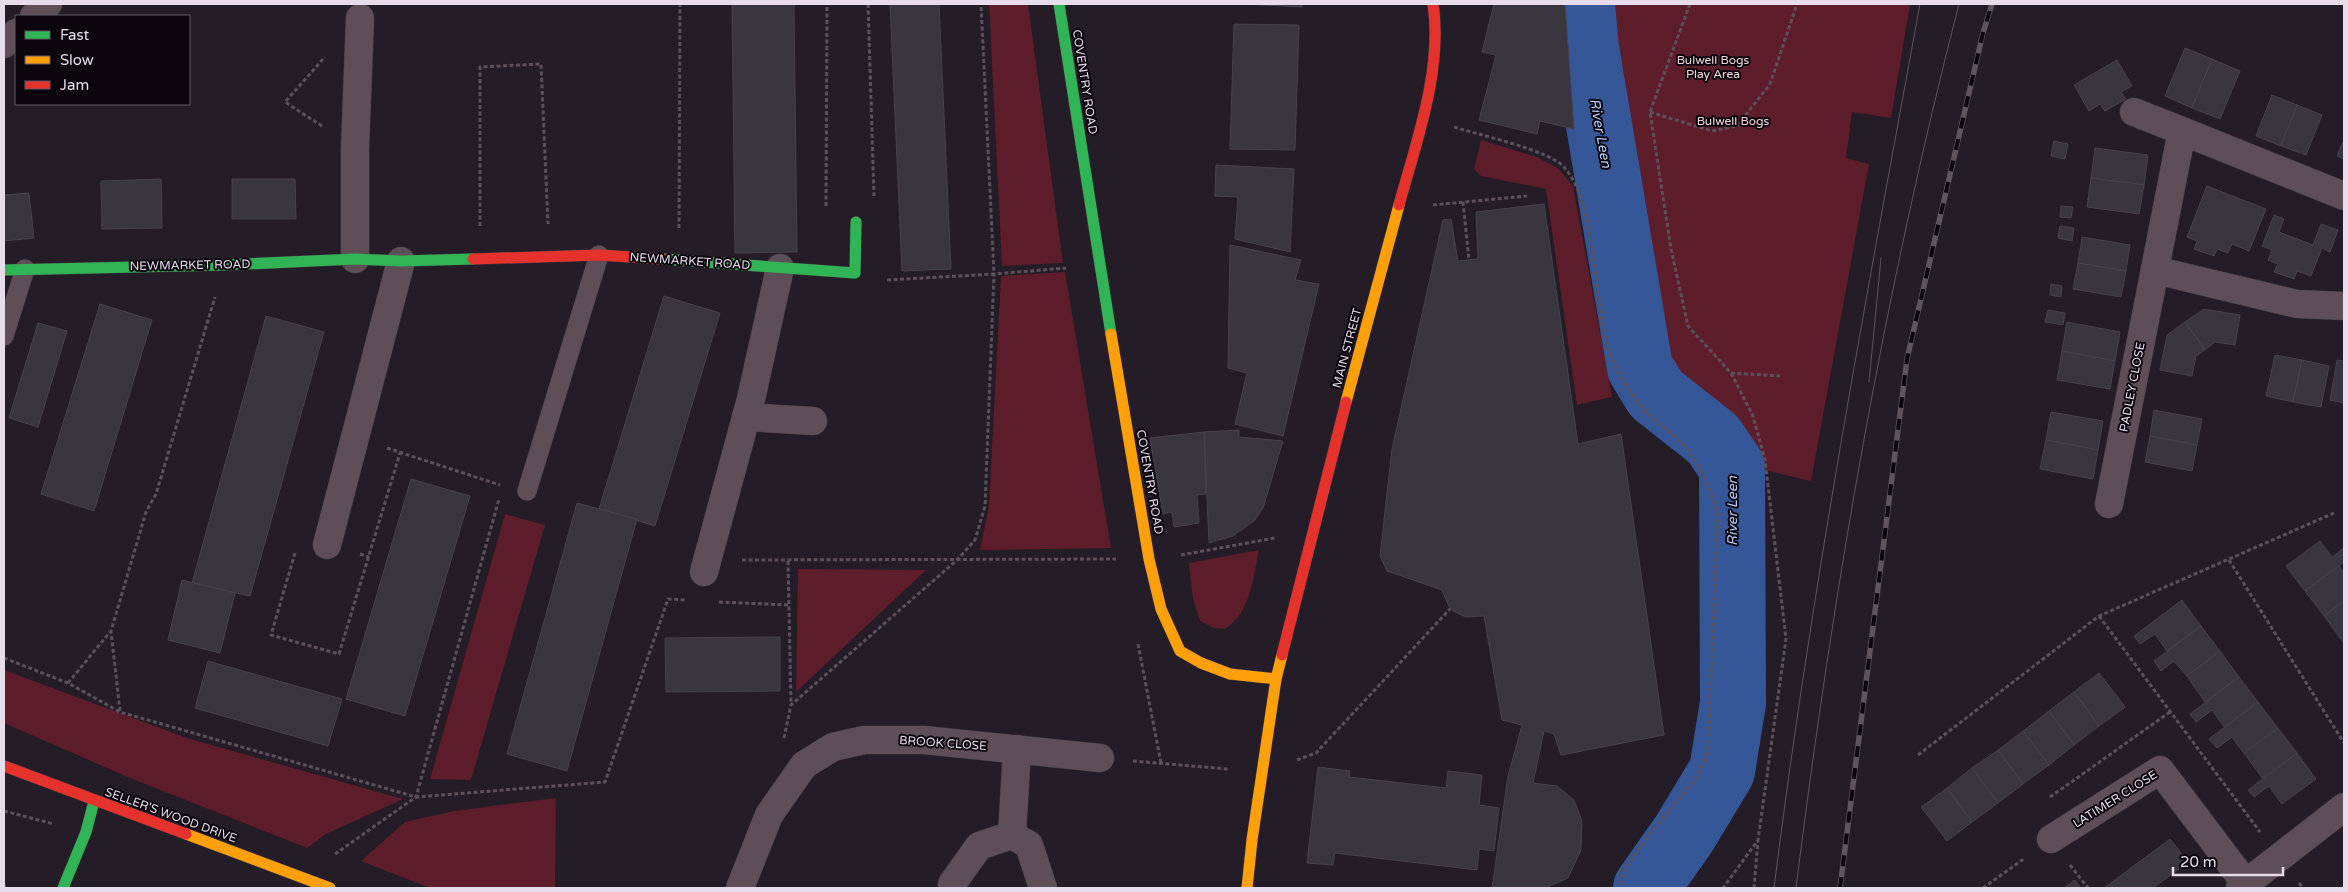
<svg xmlns="http://www.w3.org/2000/svg" width="2348" height="892" font-family="'Varela Round',sans-serif">
  <rect width="100%" height="100%" fill="#241c26"/>
  <g fill="#5d1d2a">
    <path d="M989,4H1028L1063,263L1002,266Z"/>
    <path d="M1597,4H1910L1891,118L1852,112L1846,158L1869,164L1811,481L1748,466L1724,425L1696,400L1655,336L1600,43Z"/>
    <path d="M1481,140L1537,157L1559,169L1573,186L1612,397L1577,405L1546,189L1481,176L1474,169Z"/>
    <path d="M1065,272L1111,548L980,550L989,506L1001,276Z"/>
    <path d="M505,514L545,525L471,780L430,779Z"/>
    <path d="M1259,550C1253,578 1251,613 1225,629L1214,628L1200,621L1193,599L1189,563Z"/>
    <path d="M798,569L926,570L796,692Z"/>
    <path d="M4,670L187,738L403,799L326,834L307,848L130,778L4,723Z"/>
    <path d="M556,798L555,888H430L361,861L405,822L454,811Z"/>
  </g>
  <g fill="none" stroke-linecap="round" stroke-linejoin="round">
    <path stroke="#355697" stroke-width="66" d="M1582,4L1586,48L1640,368L1656,394L1713,439L1732,467L1733,703L1722,771L1684,834L1646,888"/>
  </g>
  <g fill="#3a363f" stroke="#47434d">
    <path d="M732,4H794L797,252L735,253Z"/>
    <path d="M890,4H939L951,269L902,271Z"/>
    <path d="M1244,4H1302V7Z"/>
    <path d="M1494,4H1565L1574,129L1540,121L1537,134L1479,120L1496,55L1482,52Z"/>
    <path d="M1234,24L1299,25L1295,150L1230,149Z"/>
    <path d="M2185,48L2212,59L2192,108L2165,96Z"/>
    <path d="M2212,59L2240,71L2220,119L2192,108Z"/>
    <path d="M2117,60L2132,86L2121,92L2126,99L2105,111L2100,104L2089,111L2074,85Z"/>
    <path d="M2272,95L2297,105L2281,146L2256,136Z"/>
    <path d="M2297,105L2322,115L2306,155L2281,146Z"/>
    <path d="M2344,140V159L2337,156Z"/>
    <path d="M2054,141L2068,144L2065,159L2051,156Z"/>
    <path d="M2095,148L2148,155L2144,185L2091,178Z"/>
    <path d="M1216,165L1294,169L1290,252L1235,239L1238,197L1215,196Z"/>
    <path d="M2091,178L2144,185L2139,214L2087,207Z"/>
    <path d="M161,179L162,228L102,229L101,181Z"/>
    <path d="M232,179H295L296,219H232Z"/>
    <path d="M2207,186L2266,209L2249,251L2232,244L2228,253L2217,249L2214,256L2194,249L2197,241L2187,237Z"/>
    <path d="M29,193L34,238L4,241V195Z"/>
    <path d="M1544,204L1578,444L1621,434L1664,735L1561,755L1554,734L1544,731L1533,783L1557,786L1574,800L1582,821L1581,850L1568,878L1545,888H1492L1508,776L1522,725L1502,720L1484,616L1466,617L1457,613L1450,609L1442,590L1387,571L1380,556L1392,449L1443,220L1451,219L1458,261L1478,259L1476,212Z"/>
    <path d="M2061,206L2073,207L2071,218L2060,217Z"/>
    <path d="M2274,215L2284,219L2279,232L2313,245L2321,224L2338,230L2330,252L2322,248L2311,276L2297,271L2294,279L2274,272L2278,264L2268,260L2272,250L2262,246Z"/>
    <path d="M2060,226L2074,228L2072,241L2058,238Z"/>
    <path d="M2082,237L2130,245L2126,271L2078,263Z"/>
    <path d="M1230,245L1301,260L1295,280L1319,284L1283,436L1235,424L1247,373L1228,368Z"/>
    <path d="M2078,263L2126,271L2121,297L2073,289Z"/>
    <path d="M2051,284L2062,286L2061,297L2050,295Z"/>
    <path d="M664,296L720,313L655,526L599,509Z"/>
    <path d="M100,304L152,320L94,511L41,494Z"/>
    <path d="M2204,309L2240,315L2235,345L2215,342L2205,350L2185,322Z"/>
    <path d="M2048,310L2065,313L2063,325L2045,322Z"/>
    <path d="M266,316L324,332L250,596L192,583Z"/>
    <path d="M2067,322L2120,332L2115,361L2062,351Z"/>
    <path d="M2185,322L2205,350L2196,356L2192,376L2160,370L2167,335Z"/>
    <path d="M38,323L67,331L38,427L9,418Z"/>
    <path d="M2062,351L2115,361L2110,389L2057,380Z"/>
    <path d="M2275,355L2302,360L2293,402L2266,396Z"/>
    <path d="M2302,360L2329,366L2321,407L2293,402Z"/>
    <path d="M2337,360L2344,361V403L2330,400Z"/>
    <path d="M2154,410L2202,419L2197,445L2150,436Z"/>
    <path d="M2051,412L2103,421L2098,450L2046,440Z"/>
    <path d="M1239,430V437L1283,441L1263,508L1255,520L1233,536L1209,543L1204,432Z"/>
    <path d="M1204,432L1206,494L1197,495L1199,523L1174,527L1172,512L1163,514L1150,438Z"/>
    <path d="M2150,436L2197,445L2192,471L2145,462Z"/>
    <path d="M2046,440L2098,450L2093,479L2040,469Z"/>
    <path d="M411,479L470,496L405,716L346,699Z"/>
    <path d="M577,503L637,519L567,771L507,754Z"/>
    <path d="M2320,541L2332,557L2344,548V562L2305,591L2286,566Z"/>
    <path d="M2339,566L2344,573V601L2324,616L2305,591Z"/>
    <path d="M182,580L235,593L220,653L168,640Z"/>
    <path d="M2182,600L2201,626L2167,651L2155,634L2140,644L2134,636Z"/>
    <path d="M2344,601V641L2343,642L2324,616Z"/>
    <path d="M2201,626L2220,651L2187,676L2174,661L2161,671L2154,661Z"/>
    <path d="M780,637V691L666,692L665,638Z"/>
    <path d="M2220,651L2239,677L2205,702L2187,676Z"/>
    <path d="M208,661L342,699L328,746L195,708Z"/>
    <path d="M2099,673L2125,707L2099,726L2074,692Z"/>
    <path d="M2239,677L2258,702L2225,728L2212,710L2196,722L2190,714Z"/>
    <path d="M2074,692L2099,726L2074,745L2049,711Z"/>
    <path d="M2258,702L2278,728L2244,753L2232,737L2217,748L2209,739Z"/>
    <path d="M2049,711L2074,745L2049,765L2023,731Z"/>
    <path d="M2278,728L2297,753L2263,779L2244,753Z"/>
    <path d="M2023,731L2049,765L2023,784L1998,750Z"/>
    <path d="M1998,750L2023,784L1998,803L1972,768Z"/>
    <path d="M2297,753L2316,779L2282,804L2269,786L2254,797L2248,790Z"/>
    <path d="M1318,767L1350,771L1349,777L1446,788L1448,771L1482,775L1479,805L1499,808L1494,851L1479,849L1477,870L1335,853L1333,865L1307,863Z"/>
    <path d="M1972,768L1998,803L1972,822L1947,788Z"/>
    <path d="M1947,788L1972,822L1947,841L1921,807Z"/>
    <path d="M2170,839L2188,862L2153,888H2104Z"/>
    <path d="M2075,880L2081,888H2064Z"/>
  </g>
  <g fill="none" stroke-linecap="round" stroke-linejoin="round">
    <defs>
      <g id="lane">
        <path d="M4,336L25,269"/>
        <path d="M527,491L599,255"/>
      </g>
      <g id="street">
        <path d="M34,16L48,4"/>
        <path d="M4,44L16,33"/>
        <path d="M2134,112L2182,131"/>
        <path d="M355,259V148L360,18"/>
        <path d="M2155,270L2297,304L2344,306"/>
        <path d="M746,417L813,421"/>
        <path d="M2109,504L2182,131L2344,196"/>
        <path d="M327,545L401,261"/>
        <path d="M704,572L751,399L780,268"/>
        <path d="M1012,835L1017,749"/>
        <path d="M2051,839L2160,770L2246,884"/>
        <path d="M740,888L769,815L804,765L833,747L864,740H924L1100,758"/>
        <path d="M952,888V884L979,846L1012,835L1029,845L1043,888"/>
        <path d="M2240,888L2344,807"/>
      </g>
      <g id="fast">
        <path d="M1059,4L1111,334"/>
        <path d="M663,259L855,273L856,222"/>
        <path d="M4,270L224,265L355,259L401,261L473,259"/>
        <path d="M63,888L86,832L94,801"/>
      </g>
      <g id="slow">
        <path d="M1111,334L1149,559L1161,609L1180,651L1201,663L1230,674L1276,679"/>
        <path d="M1346,402L1399,205"/>
        <path d="M186,834L330,888"/>
        <path d="M1247,888L1252,840L1276,679L1282,655"/>
      </g>
      <g id="jam">
        <path d="M1399,205C1416,143 1443,69 1433,4"/>
        <path d="M473,259L599,255L663,259"/>
        <path d="M1282,655L1346,402"/>
        <path d="M4,766L186,834"/>
      </g>
    </defs>
    <use href="#lane" stroke="#3e3841" stroke-width="20"/>
    <use href="#street" stroke="#3e3841" stroke-width="29"/>
    <use href="#fast" stroke="#3e3841" stroke-width="12"/>
    <use href="#slow" stroke="#3e3841" stroke-width="12"/>
    <use href="#jam" stroke="#3e3841" stroke-width="12"/>
    <g stroke="#5c515a" stroke-width="3" stroke-dasharray="4 2.5" stroke-linecap="butt">
      <path d="M868,4L874,196"/>
      <path d="M1690,4L1650,112L1671,249L1688,326L1731,373L1753,416L1765,460L1786,639L1758,840L1723,888"/>
      <path d="M1650,112L1712,131L1737,126L1770,84L1797,4"/>
      <path d="M322,126L285,102L325,57"/>
      <path d="M1454,127C1476,134 1551,151 1564,167C1597,204 1594,300 1608,349C1615,371 1636,403 1653,419C1662,427 1674,434 1682,443C1699,460 1710,491 1718,513L1708,751L1697,777L1643,843L1623,872L1620,888"/>
      <path d="M1463,202L1469,260"/>
      <path d="M1433,205L1527,196"/>
      <path d="M826,206L827,4"/>
      <path d="M480,226V67L541,64L548,224"/>
      <path d="M679,228L680,4"/>
      <path d="M887,280L994,274L981,4"/>
      <path d="M1731,373L1780,376"/>
      <path d="M387,448L500,485"/>
      <path d="M295,553L271,635L339,654L400,453"/>
      <path d="M360,554L369,557"/>
      <path d="M1181,555L1275,538"/>
      <path d="M742,560L1116,559"/>
      <path d="M2229,560L2344,743"/>
      <path d="M788,561L791,704"/>
      <path d="M719,602L789,605"/>
      <path d="M2099,616L2260,832"/>
      <path d="M1138,644L1161,763"/>
      <path d="M4,658L68,683L120,712L416,797L605,782L668,599L685,600"/>
      <path d="M68,683L110,632"/>
      <path d="M120,711L111,631L146,512L156,494L215,297"/>
      <path d="M784,738L791,705L957,560L975,540L985,506L994,274L1066,268"/>
      <path d="M1918,755L2099,616L2334,513"/>
      <path d="M1297,760L1316,753L1450,609"/>
      <path d="M1133,761L1228,769"/>
      <path d="M2050,797L2170,712"/>
      <path d="M4,811L54,824"/>
      <path d="M335,854L416,797L499,499"/>
      <path d="M2070,865L2088,888"/>
      <path d="M2299,883L2303,888"/>
      <path d="M4,884L5,888"/>
      <path d="M1754,888L1758,841"/>
      <path d="M1983,888L2025,858"/>
    </g>
    <use href="#lane" stroke="#5d4e58" stroke-width="19"/>
    <use href="#street" stroke="#5d4e58" stroke-width="28"/>
    <use href="#fast" stroke="#30b455" stroke-width="11"/>
    <use href="#slow" stroke="#ff9f0a" stroke-width="11"/>
    <use href="#jam" stroke="#e5322d" stroke-width="11"/>
    <g stroke="#60545d" stroke-width="1">
      <path d="M1869,382L1881,258"/>
      <path d="M1774,888C1811,592 1866,298 1920,4"/>
      <path d="M1796,888C1833,591 1884,294 1959,4"/>
    </g>
    <defs>
      <path id="rail" d="M1840,888L1907,359L1983,33L1992,4"/>
    </defs>
    <use href="#rail" stroke="#60545d" stroke-width="5.5"/>
    <use href="#rail" stroke="#0b050e" stroke-width="4" stroke-dasharray="11" stroke-linecap="butt"/>
  </g>
  <g text-anchor="middle" stroke-width="4" stroke-linejoin="round" paint-order="stroke">
    <g font-size="12" fill="#f2d7d9" stroke="#0b050e">
      <text x="1713" y="64">Bulwell Bogs<tspan x="1713" dy="14">Play Area</tspan></text>
      <text x="1733" y="125">Bulwell Bogs</text>
    </g>
    <g font-size="12" fill="#e6dcea" stroke="#0b050e">
      <text transform="translate(1085 82) rotate(81)" y="4">COVENTRY ROAD</text>
      <text transform="translate(690 261) rotate(4)" y="4">NEWMARKET ROAD</text>
      <text transform="translate(190 265) rotate(-1)" y="4">NEWMARKET ROAD</text>
      <text transform="translate(1347 348) rotate(-75)" y="4">MAIN STREET</text>
      <text transform="translate(2132 387) rotate(-79)" y="4">PADLEY CLOSE</text>
      <text transform="translate(1150 482) rotate(80)" y="4">COVENTRY ROAD</text>
      <text transform="translate(943 743) rotate(4)" y="4">BROOK CLOSE</text>
      <text transform="translate(2115 799) rotate(-32)" y="4">LATIMER CLOSE</text>
      <text transform="translate(171 815) rotate(20)" y="4">SELLER'S WOOD DRIVE</text>
    </g>
    <g font-size="14" font-style="italic" fill="#b3c9f0" stroke="#0b050e">
      <text transform="translate(1601 133) rotate(80)" y="5">River Leen</text>
      <text transform="translate(1732 511) rotate(-90)" y="5">River Leen</text>
    </g>
  </g>
  <rect width="2348" height="892" fill="none" stroke="#e6dcea" stroke-width="10"/>
  <rect x="15" y="15" width="175" height="90" fill="#0b050e" stroke="#635b66"/>
  <rect x="25" y="31" width="25" height="8" fill="#30b455" stroke="#635b66"/>
  <text x="60" y="40" font-size="15" fill="#e6dcea">Fast</text>
  <rect x="25" y="56" width="25" height="8" fill="#ff9f0a" stroke="#635b66"/>
  <text x="60" y="65" font-size="15" fill="#e6dcea">Slow</text>
  <rect x="25" y="81" width="25" height="8" fill="#e5322d" stroke="#635b66"/>
  <text x="60" y="90" font-size="15" fill="#e6dcea">Jam</text>
  <path d="M2173 867v8h110v-8" fill="none" stroke="#e6dcea" stroke-width="2.5"/>
  <text x="2180" y="867" font-size="15" fill="#e6dcea" stroke="#0b050e" stroke-width="4" paint-order="stroke">20 m</text>
</svg>
